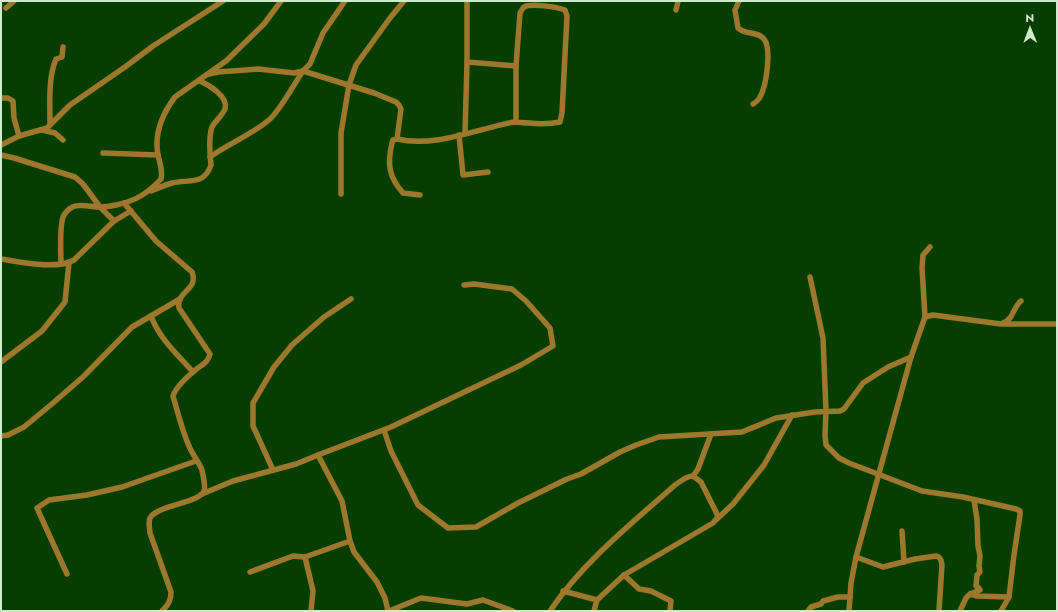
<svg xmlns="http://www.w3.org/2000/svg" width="1058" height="612" font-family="Jost,sans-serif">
  <rect width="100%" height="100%" fill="#063e00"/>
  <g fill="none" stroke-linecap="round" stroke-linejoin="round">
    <g stroke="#9d772b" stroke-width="5.5">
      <path d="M467,1V62L516,66"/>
      <path d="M739,1L735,10L738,28C745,35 758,31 764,39C772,49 766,87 760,97C759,100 756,102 753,104"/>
      <path d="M6,8L14,1"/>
      <path d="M676,10L678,1"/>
      <path d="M209,74L218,72L258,69L294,73L303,71L310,64L323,33L345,1"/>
      <path d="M1,98H8L13,101L14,118L19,136"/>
      <path d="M50,123C50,102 48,78 56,59L62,57L63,47"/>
      <path d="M42,130L55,133L63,140"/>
      <path d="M465,133L467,62"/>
      <path d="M459,135L463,175L488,172"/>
      <path d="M397,139C434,148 477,129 514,122C519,122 524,123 529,123C539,124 550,124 560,122L562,113L567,16L565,10C557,7 532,3 524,7C522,9 522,10 520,13L516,66V122"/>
      <path d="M1,145L19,136L47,128L70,105L125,67L153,46L223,1"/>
      <path d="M103,153L158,155"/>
      <path d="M1,155L14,158L75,177L83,184L100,207L114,221"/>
      <path d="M210,157C229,143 252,135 270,119C281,109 294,84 303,71L374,93L396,102L399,105L401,109L397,139L393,140L392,143C387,165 389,177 403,193L420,195"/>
      <path d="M151,191C158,188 165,185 172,183C188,179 204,186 211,165C210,154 208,138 212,127C215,121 222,116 225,109C229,97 209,85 200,81"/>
      <path d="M341,194V133L349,85L356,65L390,18L404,1"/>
      <path d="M124,203L156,241L192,272C199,290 176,291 179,308L210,354C208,364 199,366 193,372C186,378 176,387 173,396C178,413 182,430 189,446C192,454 199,462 202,470C203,476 206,486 204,491C199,503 157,505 150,518C148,523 150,529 150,533L171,592C171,601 168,605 162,611"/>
      <path d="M1,259C21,262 56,270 74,260L114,221L131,211"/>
      <path d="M61,264C61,254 59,223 64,215C73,200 87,207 101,207C106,207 111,206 116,205C136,201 148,193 161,179C163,170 160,164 158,155C154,134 163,113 175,97L226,61L264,24L281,1"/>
      <path d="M810,277L823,338L826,411L825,435L826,445L839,458L849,463L922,491L963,497L1016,509L1020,511V515L1014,555L1009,597L1001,611"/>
      <path d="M151,316C159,338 177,354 193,372"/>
      <path d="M925,317L922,268L923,255L930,247"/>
      <path d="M1003,323C1015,318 1012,308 1021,301"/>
      <path d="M1,362L42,331L65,302L69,262"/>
      <path d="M384,430L391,451L418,505L448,528L476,527L518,503L567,479L581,474L620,452L636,445L659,437L742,432L776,418L815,412L840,411L844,409L863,383L888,367L911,357"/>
      <path d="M1,436L8,435L24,427L53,403L84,376L132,327L180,299"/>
      <path d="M318,455L342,501L350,541L354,552L377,582L385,598L388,611"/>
      <path d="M273,470L253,426V403L274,367L292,345L324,317L351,299"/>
      <path d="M202,494L233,481L296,464L318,455L391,427L521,365L553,346L550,328L526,301L512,289L474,284L464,285"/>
      <path d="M717,519L733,504L764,465L792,415"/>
      <path d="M902,531L904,562"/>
      <path d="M305,557L313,591L311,611"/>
      <path d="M856,557L883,567L915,559L936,556C941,557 941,560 942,565L939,611"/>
      <path d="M250,572L293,556L305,557L350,541"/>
      <path d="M67,574L37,508L49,500L87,495L122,487L196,461"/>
      <path d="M624,575L639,589L651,591L671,601L670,611"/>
      <path d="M563,591L597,600L624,575L713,523L718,517L716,512L701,482L693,476"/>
      <path d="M970,594L977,596L1009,597"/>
      <path d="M389,611L421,598L467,604L483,600L513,611"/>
      <path d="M550,611C583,562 631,524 675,485C681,481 686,476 693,476L698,469L711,434"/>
      <path d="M594,611L597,600"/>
      <path d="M808,611L811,607L821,604L823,601L838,597H850"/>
      <path d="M849,611L851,583L856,557L911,357L925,317L933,315L1001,324H1057"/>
      <path d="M960,611L966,598L970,594L980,590L979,588L976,586L977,575L980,572L979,566L980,556L978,546L977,519L974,500"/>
    </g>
  </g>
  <rect width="1058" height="612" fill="none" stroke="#ceeac9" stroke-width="4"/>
  <g transform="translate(1030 28) rotate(359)" stroke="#063e00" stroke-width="3" paint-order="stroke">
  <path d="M0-3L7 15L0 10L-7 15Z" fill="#ceeac9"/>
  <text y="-6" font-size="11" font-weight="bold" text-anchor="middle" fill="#ceeac9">N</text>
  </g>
</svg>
